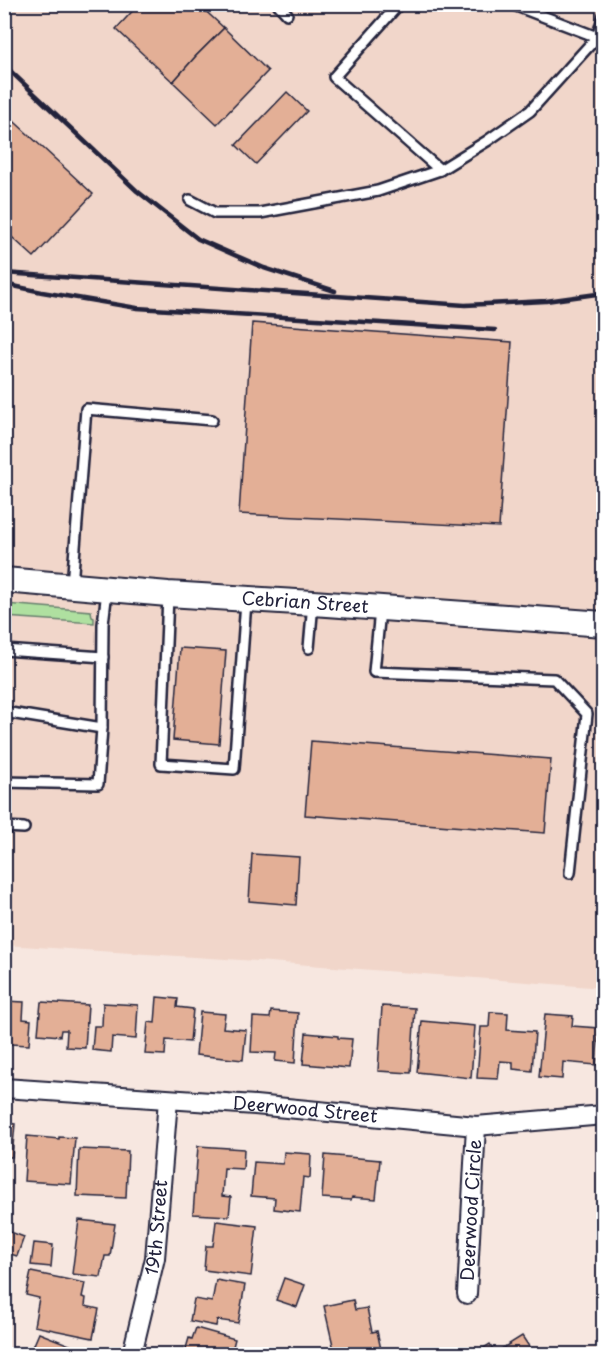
<svg xmlns="http://www.w3.org/2000/svg" width="608" height="1359" font-family="'Playpen Sans',sans-serif">
  <rect width="100%" height="100%" fill="#f7e7e0"/>
  <filter id="ink" filterUnits="userSpaceOnUse"><feTurbulence type="fractalNoise" baseFrequency=".0167" numOctaves="2"/><feDisplacementMap in="SourceGraphic" scale="12" xChannelSelector="R" yChannelSelector="G"/><feConvolveMatrix kernelMatrix="1 2 1 2 8 2 1 2 1" color-interpolation-filters="sRGB"/></filter>
  <g filter="url(#ink)">
    <path fill="#f1d6ca" d="M4,5H603V988L257,961L5,945Z"/>
    <path fill="#afe0a0" stroke="#68816e" stroke-width="1.5" d="M5,604L91,611L92,617L94,618V623L5,617Z"/>
    <g fill="#e3af96" stroke="#22223b" stroke-width="1.5">
      <path d="M139,4H198L224,28L196,56L173,82L116,29Z"/>
      <path d="M224,28L268,71L217,124L173,82L196,56Z"/>
      <path d="M287,92L307,111L256,164L236,145Z"/>
      <path d="M4,112L93,194L34,257L4,230Z"/>
      <path d="M252,323L512,342L499,527L239,514Z"/>
      <path d="M180,648L226,651L219,744L173,740Z"/>
      <path d="M311,741L551,759L545,833L305,815Z"/>
      <path d="M252,854L299,857L296,905L249,901Z"/>
      <path d="M157,997L178,999L177,1007L193,1009L190,1042L166,1040L165,1055L145,1054L148,1022L155,1023Z"/>
      <path d="M4,1001L24,1002L23,1019L31,1020L29,1045L10,1044L11,1032H4Z"/>
      <path d="M41,1002L88,1005L85,1048L66,1047L67,1030H61L60,1036L38,1034Z"/>
      <path d="M103,1003L138,1005L136,1039L112,1037L111,1052L92,1050L94,1026H102Z"/>
      <path d="M382,1006L415,1008L411,1073L378,1071Z"/>
      <path d="M271,1011L298,1013L295,1063L275,1061L276,1053L251,1052L253,1017L270,1018Z"/>
      <path d="M200,1012L225,1014L223,1028L246,1030L243,1060L196,1055Z"/>
      <path d="M490,1012L508,1013L507,1030L535,1032L532,1071L513,1069V1062L500,1061L498,1079L477,1078L481,1027H489Z"/>
      <path d="M545,1014L573,1016L572,1026L599,1028L596,1065L563,1062L562,1079L539,1077Z"/>
      <path d="M422,1021L475,1026L471,1078L417,1072Z"/>
      <path d="M306,1033L338,1036V1038L352,1039L349,1068L303,1064Z"/>
      <path d="M4,1123L15,1124L12,1157H4Z"/>
      <path d="M27,1136L59,1139V1137L75,1138L71,1184L24,1181Z"/>
      <path d="M198,1146L244,1149L243,1169L224,1168L222,1196L231,1197L229,1216L193,1214Z"/>
      <path d="M79,1149L128,1151L126,1198L77,1196Z"/>
      <path d="M284,1152L311,1154L310,1178L303,1177L300,1212L274,1209L275,1198L251,1196L254,1162L283,1164Z"/>
      <path d="M325,1155L380,1160L376,1199L352,1197L351,1200L322,1198Z"/>
      <path d="M79,1220L115,1224L110,1256H105L101,1277L72,1274Z"/>
      <path d="M216,1221L257,1226L251,1276L204,1270L206,1246H213Z"/>
      <path d="M5,1230L24,1237L17,1256L4,1252Z"/>
      <path d="M34,1243L53,1245L51,1267L31,1265Z"/>
      <path d="M31,1272L85,1283L82,1297L86,1298L85,1306L99,1309L93,1338L34,1326L39,1298L26,1295Z"/>
      <path d="M284,1278L305,1285L297,1307L276,1300Z"/>
      <path d="M216,1280L245,1285L238,1323L217,1320L216,1326L190,1321L194,1299L212,1302Z"/>
      <path d="M353,1300L355,1310L367,1308L372,1332L377,1331L382,1354H335L324,1306Z"/>
      <path d="M196,1328L235,1339L231,1354H178L180,1350L185,1352L189,1338L192,1339Z"/>
      <path d="M39,1333L80,1349L78,1352L82,1353V1354H30Z"/>
      <path d="M522,1336L534,1354H474L490,1344L495,1353Z"/>
    </g>
    <g fill="none" stroke-linecap="round" stroke-linejoin="round">
      <defs>
        <g id="lane">
          <path d="M278,4L287,14"/>
          <path d="M399,4L334,77L440,170"/>
          <path d="M511,4L597,37"/>
          <path d="M190,200L215,213H260L378,191L440,170L487,141L530,111L597,37L604,15"/>
          <path d="M72,585L86,409L212,420"/>
          <path d="M168,596L161,764L234,769L246,601"/>
          <path d="M380,610L374,672L554,679L587,714L570,873"/>
          <path d="M309,648L313,603"/>
          <path d="M4,650L103,657"/>
          <path d="M4,712L102,728"/>
          <path d="M4,782L98,784L102,728L103,624L107,591"/>
          <path d="M4,827L24,828"/>
        </g>
        <g id="street">
          <path id="s1" d="M4,1088L255,1105L476,1126L604,1115"/>
          <path id="s2" d="M467,1294L476,1126"/>
          <path id="s3" d="M132,1354L155,1258L168,1100"/>
        </g>
        <g id="secondary">
          <path id="s4" d="M4,580L168,594L313,603L604,624"/>
        </g>
      </defs>
      <use href="#lane" stroke="#22223b" stroke-width="14"/>
      <use href="#street" stroke="#22223b" stroke-width="22"/>
      <use href="#secondary" stroke="#22223b" stroke-width="28"/>
      <use href="#lane" stroke="#fff" stroke-width="9"/>
      <use href="#street" stroke="#fff" stroke-width="18"/>
      <use href="#secondary" stroke="#fff" stroke-width="24"/>
      <g stroke="#22223b" stroke-width="4.5">
        <path d="M4,65L137,191L198,239L264,268L335,291"/>
        <path d="M4,273L465,305L546,301L604,293"/>
        <path d="M4,284L42,292L137,308L495,330"/>
      </g>
    </g>
  </g>
  <g text-anchor="middle" stroke-width="5" stroke-linejoin="round" paint-order="stroke">
    <g font-size="18" fill="#22223b" stroke="#fff">
      <text dy="6" stroke="none"><textPath href="#s4" startOffset="302">Cebrian Street</textPath></text>
      <text dy="6" stroke="none"><textPath href="#s1" startOffset="302">Deerwood Street</textPath></text>
      <text dy="6" stroke="none"><textPath href="#s2" startOffset="84">Deerwood Circle</textPath></text>
      <text dy="6" stroke="none"><textPath href="#s3" startOffset="129">19th Street</textPath></text>
    </g>
  </g>
  <rect width="608" height="1359" fill="none" stroke="#fff" stroke-width="24"/>
  <rect x="12" y="12" width="584" height="1335" fill="none" stroke="#22223b" stroke-width="2" filter="url(#ink)"/>
</svg>
